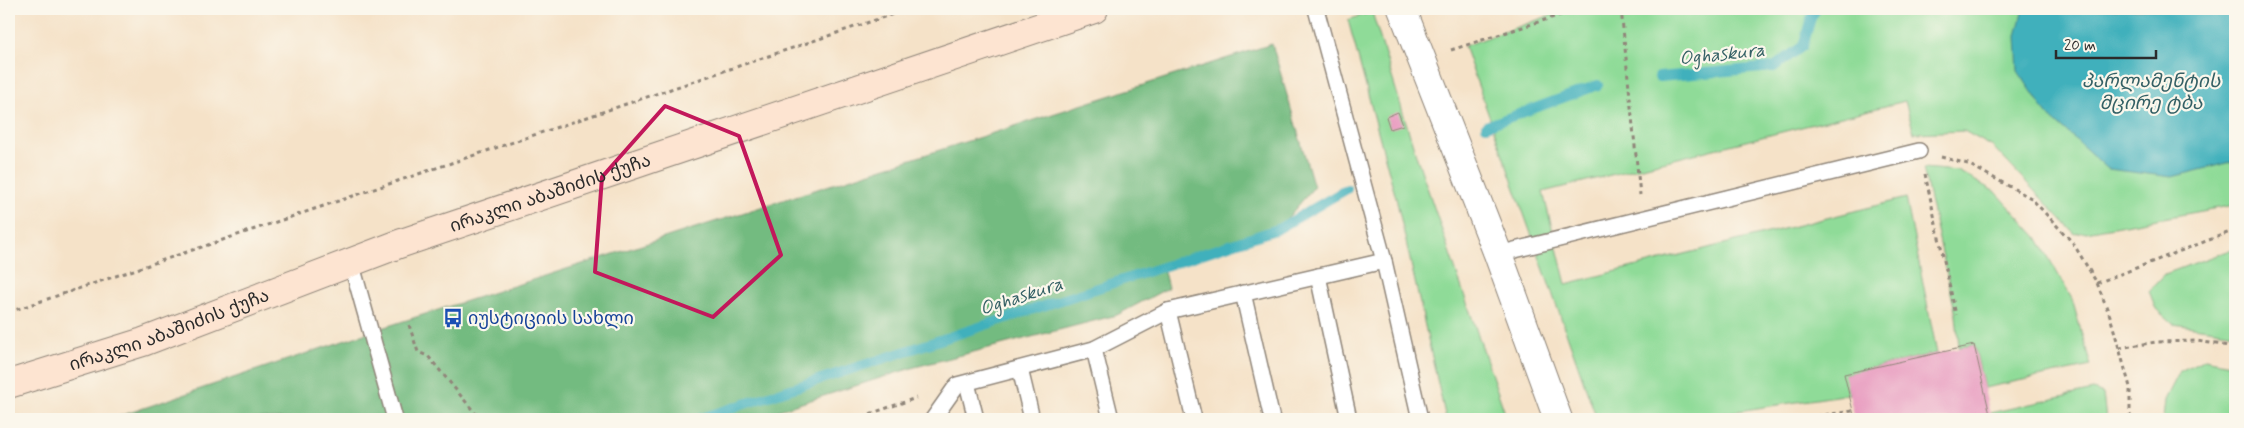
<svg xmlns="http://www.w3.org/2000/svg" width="2244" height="428" font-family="Mynerve,'Noto Sans Georgian',sans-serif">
  <rect width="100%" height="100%" fill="#fbf7ec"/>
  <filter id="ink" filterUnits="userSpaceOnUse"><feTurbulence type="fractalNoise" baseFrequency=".02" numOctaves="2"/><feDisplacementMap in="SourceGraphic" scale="10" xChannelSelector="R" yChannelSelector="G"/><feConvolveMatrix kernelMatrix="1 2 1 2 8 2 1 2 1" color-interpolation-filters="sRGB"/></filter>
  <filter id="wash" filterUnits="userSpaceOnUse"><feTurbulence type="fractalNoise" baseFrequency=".0096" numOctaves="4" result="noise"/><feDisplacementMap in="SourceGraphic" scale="20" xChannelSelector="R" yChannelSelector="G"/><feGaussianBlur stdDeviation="1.12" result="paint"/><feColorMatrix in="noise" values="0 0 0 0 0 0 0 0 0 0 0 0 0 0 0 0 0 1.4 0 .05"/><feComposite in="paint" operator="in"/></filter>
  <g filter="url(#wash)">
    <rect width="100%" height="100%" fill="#f5e2c8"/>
    <g fill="#8fdb98" stroke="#5d8362">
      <path d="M1568,9H2235V205L2075,234L1993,147L1964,131L1914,133L1905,101L1543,192L1566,284L1906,198L1937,353L1845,374L1849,394L1686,419H1597L1464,46Z"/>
      <path d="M1372,12L1417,158L1507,419H1446L1397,202L1348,20Z"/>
      <path d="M1923,168L1958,171L1997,193L2037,237L2072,299L2091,366L1984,388L1974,345L1959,347L1956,315Z"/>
      <path d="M2235,248V333L2173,324L2156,309L2149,291L2165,274Z"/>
      <path d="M2205,359L2235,365V419H2163L2165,400L2180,371Z"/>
      <path d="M2093,390L2103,394L2106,419H1991L1990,413Z"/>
    </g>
    <path fill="#73bb80" stroke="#4f7356" d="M1272,44L1314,187L1278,229L1163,268L1168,288L1117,315L915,367L751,419H111L388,326Z"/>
    <path fill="#41b0bc" stroke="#366e74" d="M2023,9H2235V161L2172,177L2108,169L2046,113L2018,71L2016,36Z"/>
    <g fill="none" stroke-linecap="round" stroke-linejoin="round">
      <g stroke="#41b0bc" stroke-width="10">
        <path d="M1659,77L1774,67L1803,46L1811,18L1816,9"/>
        <path d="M1486,126L1598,85"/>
        <path d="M699,419L1278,229L1347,189"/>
      </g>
    </g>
    <g id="blocks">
      <g fill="#e89bc0">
        <path d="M1398,112L1403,125L1390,129L1386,117Z"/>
        <path d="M1974,345L1991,419H1855L1844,374Z"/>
      </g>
    </g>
  </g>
  <g filter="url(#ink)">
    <use href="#blocks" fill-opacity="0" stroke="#90867a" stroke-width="1"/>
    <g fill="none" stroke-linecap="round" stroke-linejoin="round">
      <defs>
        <g id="service">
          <path d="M1316,9L1384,261L1420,419"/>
          <path d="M1498,254L1919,151"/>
          <path d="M351,262L395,419"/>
          <path d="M1318,276L1349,419"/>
          <path d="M1243,293L1272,419"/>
          <path d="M1168,311L1194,419"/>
          <path d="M1094,349L1111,419"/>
          <path d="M1020,369L1032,419"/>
          <path d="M967,383L976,419"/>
          <path d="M933,419L957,385L1094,349L1168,311L1384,261"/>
        </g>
        <path id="minor" d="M1402,9L1498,254L1558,419"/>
        <g id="secondary">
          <path id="s1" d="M9,384L143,342L399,244L1094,9"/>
        </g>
      </defs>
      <use href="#service" stroke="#90867a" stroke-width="18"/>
      <use href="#minor" stroke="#90867a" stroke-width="30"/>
      <use href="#secondary" stroke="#90867a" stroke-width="30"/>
      <g stroke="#90867a" stroke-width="3" stroke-dasharray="4 4" stroke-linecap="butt">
        <path d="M1621,9L1640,195"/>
        <path d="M1451,50L1579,9"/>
        <path d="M1941,157L1968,164L2031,198L2073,243L2097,283L2110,316L2130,387V419"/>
        <path d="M1925,174L1956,315"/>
        <path d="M2097,283L2235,230"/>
        <path d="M9,312L908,9"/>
        <path d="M409,325L418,352L428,356L480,419"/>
        <path d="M2119,348L2156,342L2197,341L2235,347"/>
        <path d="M855,419L916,398"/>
        <path d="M1793,419L1853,411"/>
      </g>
      <use href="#service" stroke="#fff" stroke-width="15"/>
      <use href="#minor" stroke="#fff" stroke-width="28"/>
      <use href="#secondary" stroke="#fde4d1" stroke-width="28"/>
    </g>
  </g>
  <path fill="none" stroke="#c2185b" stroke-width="4" stroke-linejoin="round" d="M665,106L739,136L781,255L713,317L595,272L602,177Z"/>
  <defs>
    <symbol id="bus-bare" viewBox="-9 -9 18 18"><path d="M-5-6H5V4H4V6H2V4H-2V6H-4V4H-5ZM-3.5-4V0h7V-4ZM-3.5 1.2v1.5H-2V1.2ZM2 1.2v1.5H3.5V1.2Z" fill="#1a4fb4" stroke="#fbf7ec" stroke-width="2.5" paint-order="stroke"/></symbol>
  </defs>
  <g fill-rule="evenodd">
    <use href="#bus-bare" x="439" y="304" width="28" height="28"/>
  </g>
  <g text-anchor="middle" stroke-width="4.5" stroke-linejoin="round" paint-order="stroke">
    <g font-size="18" fill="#2b2b2b" stroke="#fbf7ec">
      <text dy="6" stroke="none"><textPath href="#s1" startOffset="574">ირაკლი აბაშიძის ქუჩა</textPath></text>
      <text dy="6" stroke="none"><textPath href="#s1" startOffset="169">ირაკლი აბაშიძის ქუჩა</textPath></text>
    </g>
    <g font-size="18" fill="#164399" stroke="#fbf7ec" text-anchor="start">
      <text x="468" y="324">იუსტიციის სახლი</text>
    </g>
    <g font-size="19" font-style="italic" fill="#346065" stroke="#fbf7ec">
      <text transform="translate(1722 53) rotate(-6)" y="7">Oghaskura</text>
      <text x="2151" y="87">პარლამენტის<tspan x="2151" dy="22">მცირე ტბა</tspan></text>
      <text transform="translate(1021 295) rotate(-18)" y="7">Oghaskura</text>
    </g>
  </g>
  <rect width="2244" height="428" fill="none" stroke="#fbf7ec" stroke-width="30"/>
  <path d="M2056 50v8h100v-8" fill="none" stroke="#2b2b2b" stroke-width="2.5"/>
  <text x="2064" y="50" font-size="15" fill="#2b2b2b" stroke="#fbf7ec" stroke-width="4" paint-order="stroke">20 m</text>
</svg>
